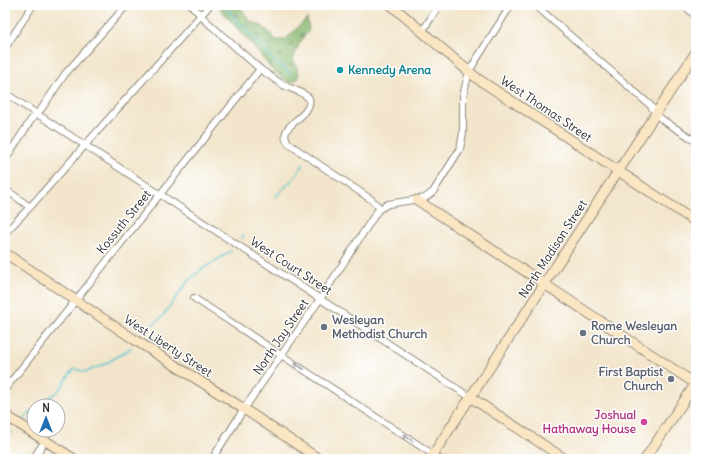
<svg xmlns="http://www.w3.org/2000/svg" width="701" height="464" font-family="Delius,sans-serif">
  <defs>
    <pattern id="forest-firs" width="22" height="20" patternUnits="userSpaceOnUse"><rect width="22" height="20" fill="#8cb971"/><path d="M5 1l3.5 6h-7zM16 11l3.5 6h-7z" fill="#73975d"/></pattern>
  </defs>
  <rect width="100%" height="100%" fill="#fff"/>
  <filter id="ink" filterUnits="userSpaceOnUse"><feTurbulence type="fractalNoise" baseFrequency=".025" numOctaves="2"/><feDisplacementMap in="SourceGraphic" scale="8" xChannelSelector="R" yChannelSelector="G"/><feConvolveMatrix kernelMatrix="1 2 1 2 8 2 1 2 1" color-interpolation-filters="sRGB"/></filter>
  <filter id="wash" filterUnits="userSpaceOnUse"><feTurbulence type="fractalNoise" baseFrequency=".012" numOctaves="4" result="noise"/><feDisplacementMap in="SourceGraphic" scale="16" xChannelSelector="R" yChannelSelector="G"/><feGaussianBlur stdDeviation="0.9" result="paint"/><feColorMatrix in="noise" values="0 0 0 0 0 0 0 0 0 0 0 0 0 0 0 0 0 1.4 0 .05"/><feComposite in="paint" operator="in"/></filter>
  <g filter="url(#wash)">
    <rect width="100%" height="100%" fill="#f2e5cb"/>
    <path fill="url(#forest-firs)" stroke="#5c724e" d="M226,5H239L250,21L262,26L273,36L274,40H285L307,18L309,30L300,42L293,58L299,74L298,79L289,83L272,70L253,46L220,9Z"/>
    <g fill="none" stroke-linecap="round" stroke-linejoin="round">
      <g stroke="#57c4ce" stroke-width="1.5">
        <path d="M225,7L272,59L291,74"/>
        <path d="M275,197L295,177L303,165"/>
        <path d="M242,238L244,235"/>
        <path d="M146,330L163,316L188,281L201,270L231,251"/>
        <path d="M38,406C44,400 52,397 58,391C65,385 68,373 75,369L86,372L105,364L131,348"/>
        <path d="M24,419L34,409"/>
        <path d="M5,441L12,432"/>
      </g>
    </g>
  </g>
  <g filter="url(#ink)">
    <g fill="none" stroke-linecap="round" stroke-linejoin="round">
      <defs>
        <g id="street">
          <path d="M191,5L205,20L260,69L283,85L302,93L309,98C314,118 273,125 289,144L372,200L380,208"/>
          <path d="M309,5L314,7L318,5"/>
          <path d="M535,5L650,105L658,116L664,121L696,141"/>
          <path d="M684,5L696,16"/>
          <path d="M422,32L439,5"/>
          <path d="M5,48L33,5"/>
          <path d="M5,93L470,397"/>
          <path d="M5,160L31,120L42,108L65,74L127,5"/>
          <path d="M5,189L30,207"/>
          <path d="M5,233L30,207L210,5"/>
          <path d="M194,298L440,459"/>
          <path d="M5,389C90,282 175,176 260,69"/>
          <path d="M33,459L45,441"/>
          <path d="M212,459L244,409L320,299L378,210L388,204L425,198L433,192L460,149L463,133V96L469,71L511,5"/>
        </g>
        <g id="secondary">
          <path d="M391,5L460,64L478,79L696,222"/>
          <path d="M417,200L696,384"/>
          <path d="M5,253L135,340L244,409L319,459"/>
          <path d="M470,397L565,459"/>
          <path d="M5,415L74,459"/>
          <path d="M430,459L696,52"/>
          <path d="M645,459L696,383"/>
        </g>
      </defs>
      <use href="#street" stroke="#8e887b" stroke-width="8"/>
      <use href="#secondary" stroke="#8e887b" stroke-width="11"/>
      <use href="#street" stroke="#fff" stroke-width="6"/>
      <use href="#secondary" stroke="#fbe6c4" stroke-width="9"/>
    </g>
    <defs><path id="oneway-shaft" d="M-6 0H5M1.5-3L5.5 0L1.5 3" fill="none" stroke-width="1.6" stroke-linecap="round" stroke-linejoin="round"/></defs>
    <g stroke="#a0a0a0">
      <use href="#oneway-shaft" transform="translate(299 366) rotate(-147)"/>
      <use href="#oneway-shaft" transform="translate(408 438) rotate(-146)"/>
    </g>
  </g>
  <circle fill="#0f9aa8" stroke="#fff" stroke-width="1.5" cx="340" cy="70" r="4"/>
  <g fill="#6b7280" stroke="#fff" stroke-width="1.5">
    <circle cx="324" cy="327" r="4"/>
    <circle cx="583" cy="333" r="4"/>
    <circle cx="671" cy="379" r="4"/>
  </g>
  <circle fill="#d1479c" stroke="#fff" stroke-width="1.5" cx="644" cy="422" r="4"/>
  <g text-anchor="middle" stroke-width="3" stroke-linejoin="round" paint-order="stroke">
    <g font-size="12" font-weight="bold" fill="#0d838f" stroke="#fff" text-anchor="start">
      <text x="348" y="74">Kennedy Arena</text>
    </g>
    <g font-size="12" fill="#2b2b2b" stroke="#fff">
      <text transform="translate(546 109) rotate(34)" y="4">West Thomas Street</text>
      <text transform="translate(124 222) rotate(-51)" y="4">Kossuth Street</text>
      <text transform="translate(553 249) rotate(-57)" y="4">North Madison Street</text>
      <text transform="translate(291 266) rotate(33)" y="4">West Court Street</text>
      <text transform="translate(281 337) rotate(-56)" y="4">North Jay Street</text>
      <text transform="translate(168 346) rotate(33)" y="4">West Liberty Street</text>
    </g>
    <g font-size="12" font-weight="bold" fill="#5b616d" stroke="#fff" text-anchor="start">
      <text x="332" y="324">Wesleyan<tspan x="332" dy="14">Methodist Church</tspan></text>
      <text x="591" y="330">Rome Wesleyan<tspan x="591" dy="14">Church</tspan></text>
      <text x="663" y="376" text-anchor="end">First Baptist<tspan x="663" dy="14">Church</tspan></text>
    </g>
    <g font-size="12" font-weight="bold" fill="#b23c85" stroke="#fff" text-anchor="end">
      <text x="636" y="419">Joshual<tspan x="636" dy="14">Hathaway House</tspan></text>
    </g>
  </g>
  <rect width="701" height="464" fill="none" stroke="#fff" stroke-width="20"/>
  <g transform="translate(46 418)"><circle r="19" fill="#ffffff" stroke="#aaaaaa"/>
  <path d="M0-3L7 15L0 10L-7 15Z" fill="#1f6fb2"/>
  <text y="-6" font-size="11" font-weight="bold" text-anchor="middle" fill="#2b2b2b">N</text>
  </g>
</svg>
